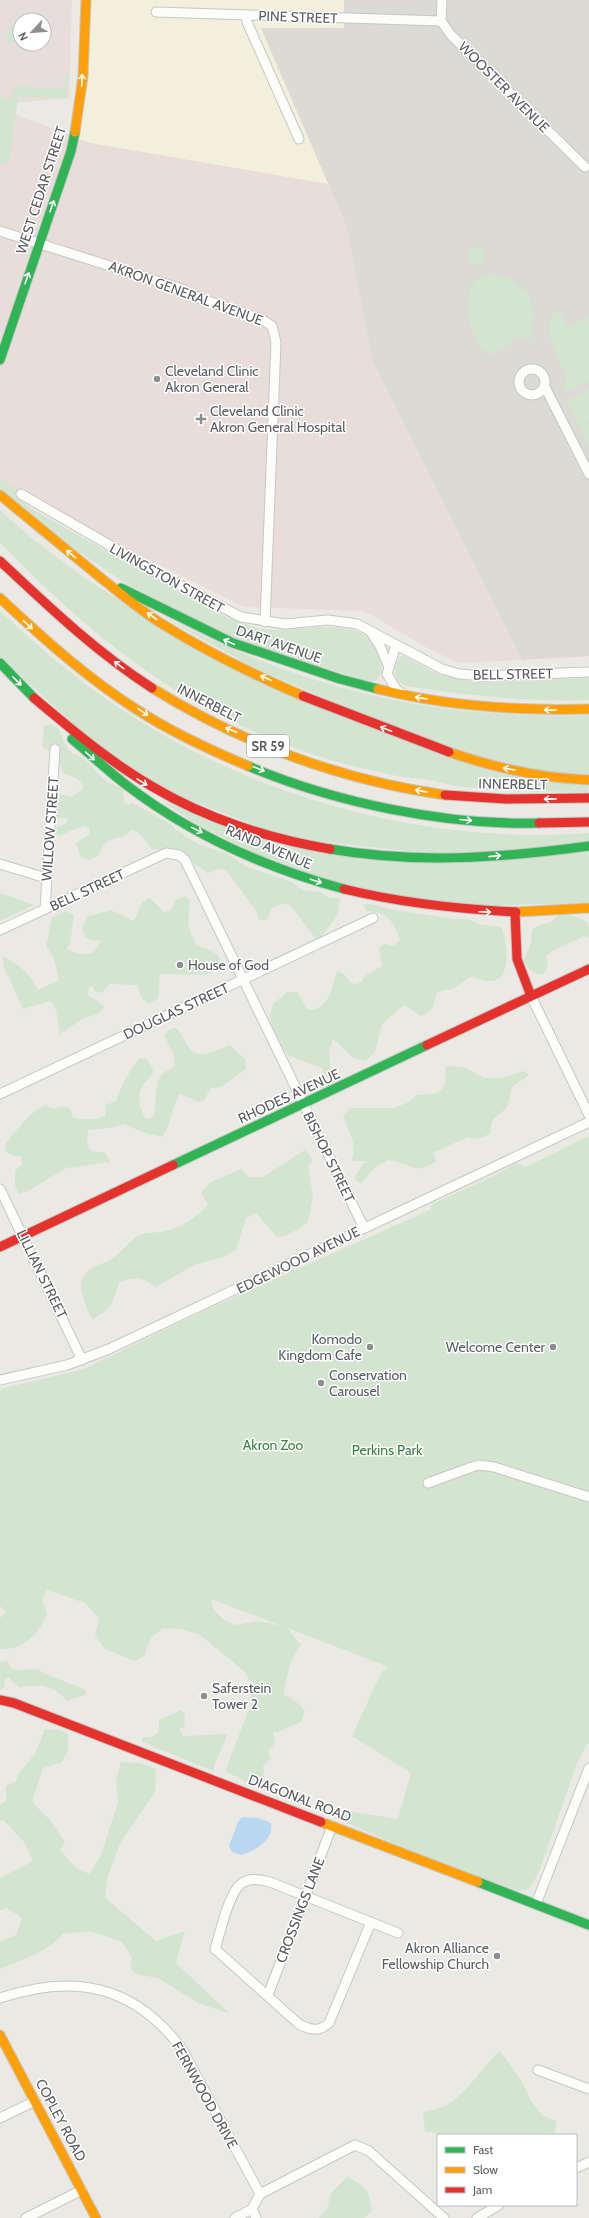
<svg xmlns="http://www.w3.org/2000/svg" width="589" height="2218" font-family="Cabin,sans-serif">
  <rect width="100%" height="100%" fill="#eae9e4"/>
  <path fill="#f3efdd" d="M86,0H344V28H261L328,184L90,143L78,138Z"/>
  <path fill="#dbdad5" d="M344,0H589V656L522,660L372,360L346,225L261,28H344Z"/>
  <g fill="#e9ddd9" fill-rule="evenodd">
    <path d="M0,0H72L69,98L0,104ZM20,20H44V44H20Z"/>
    <path d="M0,108L90,143L328,184L346,225L372,360L522,660L459,663L431,650L364,611L244,607L89,530L0,478Z"/>
  </g>
  <g fill="#d3e5d1" fill-rule="evenodd">
    <path d="M8,25L20,26V40L6,44L8,42Z"/>
    <path d="M66,73L69,75L67,98L18,97L9,162L0,163V96L9,99L17,86L65,89Z"/>
    <circle cx="476" cy="256" r="9"/>
    <path d="M493,274C510,275 533,292 533,311C534,320 531,330 530,339L518,338L496,353L488,354C467,338 453,277 493,274Z"/>
    <path d="M558,311L561,313L567,327L589,317V381L564,393C565,389 566,383 565,378C562,357 539,335 554,312Z"/>
    <path d="M589,389V419L587,420L589,425V445L567,401Z"/>
    <path d="M0,478L20,490L19,497L30,508C73,532 116,557 160,581C192,599 222,619 258,628C301,637 380,603 382,672L376,681L369,682L234,638L127,584L80,553L0,488Z"/>
    <path d="M0,510L30,537L89,581L139,612L350,719L587,784L588,792C547,791 506,792 465,787C453,786 442,783 430,780C423,778 416,779 410,778C388,775 366,769 345,764C200,724 103,648 0,543Z"/>
    <path d="M0,611C40,648 81,684 127,713C262,800 428,845 589,833V842L452,856L289,838L166,791L101,749L0,657Z"/>
    <path d="M165,618C215,642 266,665 319,681C405,708 499,718 589,715V775L539,772L444,747L258,670Z"/>
    <path d="M402,655L435,673L473,682L589,678V700C527,702 468,696 407,686L398,682C393,672 395,664 402,655Z"/>
    <path d="M50,724L58,728L66,746L72,754C86,755 96,773 106,781C111,785 117,785 123,790L124,803L129,805L133,803L172,825L175,829L198,844L225,853L247,867L292,882L303,890L320,892L328,897L341,899C338,903 339,907 338,912C334,920 324,937 316,939C311,932 292,906 286,903L272,908L267,920H259L255,909L226,870L219,869L209,873C199,869 192,860 183,854C173,848 162,851 152,849L141,835L132,829C118,847 109,828 99,855L90,860L81,857L75,843L89,835V828L83,826L58,836L55,833V828L67,823L68,818H57L55,815V796L58,794L72,797L82,789L83,785L78,779L63,773L58,755L42,747L44,726Z"/>
    <path d="M163,802L324,853L589,849V903L469,906L349,887L252,852L196,824Z"/>
    <path d="M0,893L34,905L0,921Z"/>
    <path d="M186,896L190,901L188,926L196,945C210,950 219,951 223,967L206,975L160,974L158,998L149,1004L142,999L137,985L110,984L101,993L94,991L93,986L89,987L88,995L105,1007L97,1014L82,1019L60,1034L56,1010L51,1001L23,1009L4,967L3,956C20,966 29,972 38,990L59,980L54,958L46,946C50,936 48,926 53,917L65,911L74,915L70,944L66,949C82,956 95,959 101,940L93,941L85,937L82,928L87,917L111,910L133,921C141,912 137,902 150,898L164,912L170,911L177,899Z"/>
    <path d="M363,904H372L390,909L453,919H468L479,924L501,927C508,941 513,984 487,981C482,981 477,978 472,976L451,990H443L436,994C434,1006 434,1012 420,1016L405,1005L402,1007L382,1024L375,1052L366,1061L353,1058L333,1039L329,1051L332,1078L325,1076L322,1068L288,1055L273,1034L270,1017L273,1004L287,992H297L308,1010C329,1010 332,988 337,971L344,974L354,985L361,982L366,975L382,966L379,947L385,944L394,946L400,940C393,920 388,912 366,911Z"/>
    <path d="M561,912L582,919L589,925V938L583,936C574,943 550,949 546,957L548,967L543,975C533,974 528,969 524,961L531,943L532,930L539,925L551,922Z"/>
    <path d="M176,1028C182,1033 183,1039 188,1046C198,1062 216,1050 230,1045L245,1059L246,1069L221,1087L211,1088L204,1100L199,1102L180,1094C171,1108 172,1124 162,1137L141,1132L125,1124L115,1127L88,1130L87,1145L91,1151L106,1153L110,1162L66,1168L28,1191L19,1194L15,1185V1171L22,1164L21,1157L11,1155L6,1151L5,1144C16,1131 30,1112 45,1105L54,1109L61,1106L70,1108L73,1117C85,1121 94,1120 105,1116L106,1105L116,1101L124,1081L139,1058L147,1059L153,1070C151,1078 148,1079 143,1085C136,1096 140,1108 145,1118L150,1119L154,1115L157,1082L162,1074L175,1066L174,1055L164,1035L170,1029Z"/>
    <path d="M446,1066L465,1067L484,1078C490,1077 494,1079 500,1078C506,1078 517,1072 525,1071L529,1075L512,1087C510,1092 510,1101 507,1106C500,1118 490,1113 491,1132C483,1139 478,1140 468,1137L433,1153L436,1161C416,1177 409,1162 388,1160L376,1167L361,1183L354,1179L365,1161H351C358,1143 349,1134 343,1116L350,1108H393L407,1103L417,1095L438,1093L445,1085Z"/>
    <path d="M589,1136V1744H587L577,1763L539,1872L530,1888L509,1894L338,1819L340,1810L398,1819L411,1773L352,1736L381,1673L389,1667L287,1628L301,1645C288,1661 288,1674 284,1694C292,1700 300,1703 305,1711L301,1722L278,1732H273L275,1743L268,1751L271,1758L263,1766L264,1772L262,1778L247,1782L225,1771L251,1704L248,1700L255,1690L245,1672L199,1634L180,1629L163,1628L151,1638L144,1656L135,1661L105,1649L95,1636L99,1618L85,1603L47,1590L42,1600L47,1614C38,1635 24,1650 0,1649V1618L6,1612L0,1606V1389L84,1369L210,1308L430,1210L432,1204L494,1176L516,1163L525,1167ZM211,1599L282,1626L259,1621L236,1625L224,1620L213,1609Z"/>
    <path d="M305,1150L311,1157L312,1162L308,1166L313,1196L308,1222C298,1229 290,1236 277,1237L256,1213L246,1218L236,1250L224,1257L196,1264L156,1287C142,1276 135,1277 119,1282C113,1302 112,1309 93,1319C87,1312 86,1305 83,1297C75,1269 94,1269 113,1258C120,1254 129,1241 138,1236C145,1232 157,1233 165,1231C183,1227 195,1218 208,1205L201,1192L211,1182L241,1169L249,1177H263Z"/>
    <path d="M7,1660L11,1668L16,1670L37,1669L48,1675L84,1689L86,1693L85,1695L67,1701C60,1693 52,1687 42,1686C35,1685 32,1688 26,1685L20,1688L8,1677L4,1680L5,1686L0,1690V1662Z"/>
    <path d="M181,1710L185,1714L184,1728H179L183,1736L227,1734C224,1748 216,1757 213,1771L143,1742L142,1737H152L159,1731V1720Z"/>
    <path d="M45,1729L61,1730L68,1734V1751L61,1763L43,1768L32,1802L49,1819L65,1842L60,1850L75,1867L89,1874L101,1855L118,1802L116,1780L121,1762L140,1763L156,1769L155,1792L120,1843L108,1876L105,1898L156,1941L185,1931L176,1963L229,2013L200,2004L158,1978L136,1974L130,1968L132,1957L122,1942L91,1931L63,1934L51,1945L36,1954L0,1969V1942L16,1935L22,1918L7,1908L0,1910V1878L33,1861L24,1842L3,1820H0V1805L6,1801V1786L16,1781L19,1773L35,1754Z"/>
    <path d="M500,2051L521,2080L531,2101L543,2116L557,2121L554,2134L445,2135L425,2131L423,2112C430,2110 441,2109 447,2105C469,2092 481,2067 500,2051Z"/>
    <path d="M347,2177C366,2186 369,2190 372,2211L364,2218H319L327,2209L331,2193Z"/>
  </g>
  <path fill="#bad7f2" d="M242,1817L258,1818L271,1823C274,1840 255,1851 241,1855L232,1852L229,1846L238,1822Z"/>
  <g fill="none" stroke-linecap="round" stroke-linejoin="round">
    <defs>
      <g id="street">
        <path d="M442,0L441,21L451,35L585,167"/>
        <path d="M156,12L441,21"/>
        <path d="M246,15L247,22L299,139"/>
        <path d="M0,231L182,289L199,298L261,319L272,326L276,342L265,622"/>
        <circle cx="532" cy="382" r="13"/>
        <path d="M545,387L589,474"/>
        <path d="M21,494L168,579L241,617L285,624L328,620L357,624L442,669L459,674L482,676L589,672"/>
        <path d="M371,632L380,646L389,667"/>
        <path d="M396,645L387,674L396,689L401,693"/>
        <path d="M0,864L46,878"/>
        <path d="M45,909L55,749"/>
        <path d="M0,930L166,853L179,855L185,860L364,1228"/>
        <path d="M531,996L589,1115"/>
        <path d="M0,1094L373,918"/>
        <path d="M0,1189L82,1360"/>
        <path d="M0,1380L67,1365L109,1349L589,1122"/>
        <path d="M428,1483L472,1467L479,1465L494,1467L589,1497"/>
        <path d="M536,1904L589,1768"/>
        <path d="M371,1922L329,2023C319,2032 312,2030 300,2025L215,1949C220,1934 229,1891 242,1883C251,1877 261,1880 270,1882L398,1933"/>
        <path d="M268,1995L332,1826"/>
        <path d="M0,1998C74,1973 134,1985 182,2049L260,2194"/>
        <path d="M538,2070L589,2089"/>
        <path d="M0,2118L35,2101"/>
        <path d="M576,2168L589,2162"/>
        <path d="M252,2209L256,2218"/>
        <path d="M26,2218L82,2190"/>
        <path d="M235,2218L252,2209L260,2194L355,2145L369,2151L444,2218"/>
        <path d="M477,2218L499,2205"/>
      </g>
      <g id="fast">
        <path d="M0,360L71,151L75,132"/>
        <path d="M121,588L233,643L340,679L378,689"/>
        <path d="M0,663L34,698"/>
        <path d="M72,739C90,754 107,770 125,784C190,834 266,868 344,889"/>
        <path d="M248,766C333,802 446,826 539,823"/>
        <path d="M330,849C417,864 502,858 589,846"/>
        <path d="M173,1165L427,1045"/>
        <path d="M478,1882L589,1925"/>
      </g>
      <g id="slow">
        <path d="M75,132L83,76L86,0"/>
        <path d="M0,495L101,578"/>
        <path d="M101,578C120,593 139,609 159,622C205,651 254,675 303,696"/>
        <path d="M0,598C44,639 88,679 139,711C173,733 210,750 248,766"/>
        <path d="M152,688C241,743 341,780 445,795"/>
        <path d="M378,689C446,706 519,711 589,709"/>
        <path d="M449,752C495,768 540,778 589,780"/>
        <path d="M516,912L589,908"/>
        <path d="M321,1822L478,1882"/>
        <path d="M0,2035L96,2218"/>
      </g>
      <g id="jam">
        <path d="M0,561C48,606 96,652 152,688"/>
        <path d="M303,696L449,752"/>
        <path d="M34,698C72,730 110,762 153,787C205,818 269,839 330,849"/>
        <path d="M445,795L506,799L589,798"/>
        <path d="M539,823L589,822"/>
        <path d="M344,889C401,903 457,909 516,912"/>
        <path d="M515,912L517,959L531,996"/>
        <path d="M427,1045L589,969"/>
        <path d="M0,1247L173,1165"/>
        <path d="M0,1700L14,1703L321,1822"/>
      </g>
    </defs>
    <use href="#street" stroke="#c6c7c6" stroke-width="11"/>
    <use href="#fast" stroke="#c5c6c4" stroke-width="11"/>
    <use href="#slow" stroke="#c5c6c4" stroke-width="11"/>
    <use href="#jam" stroke="#c5c6c4" stroke-width="11"/>
    <use href="#street" stroke="#fcfcfb" stroke-width="9"/>
    <use href="#fast" stroke="#30b455" stroke-width="9"/>
    <use href="#slow" stroke="#ff9f0a" stroke-width="9"/>
    <use href="#jam" stroke="#e5322d" stroke-width="9"/>
  </g>
  <defs><path id="oneway-shaft" d="M-6 0H5M1.5-3L5.5 0L1.5 3" fill="none" stroke-width="1.6" stroke-linecap="round" stroke-linejoin="round"/></defs>
  <g stroke="#fff">
    <use href="#oneway-shaft" transform="translate(82 80) rotate(-88)"/>
    <use href="#oneway-shaft" transform="translate(52 206) rotate(-71)"/>
    <use href="#oneway-shaft" transform="translate(27 278) rotate(-71)"/>
    <use href="#oneway-shaft" transform="translate(71 554) rotate(-140)"/>
    <use href="#oneway-shaft" transform="translate(152 616) rotate(-143)"/>
    <use href="#oneway-shaft" transform="translate(28 625) rotate(43)"/>
    <use href="#oneway-shaft" transform="translate(229 642) rotate(-156)"/>
    <use href="#oneway-shaft" transform="translate(119 665) rotate(-143)"/>
    <use href="#oneway-shaft" transform="translate(266 678) rotate(-156)"/>
    <use href="#oneway-shaft" transform="translate(17 681) rotate(45)"/>
    <use href="#oneway-shaft" transform="translate(421 698) rotate(-172)"/>
    <use href="#oneway-shaft" transform="translate(550 710) rotate(-179)"/>
    <use href="#oneway-shaft" transform="translate(143 712) rotate(34)"/>
    <use href="#oneway-shaft" transform="translate(386 729) rotate(-159)"/>
    <use href="#oneway-shaft" transform="translate(231 730) rotate(-157)"/>
    <use href="#oneway-shaft" transform="translate(90 756) rotate(42)"/>
    <use href="#oneway-shaft" transform="translate(259 769) rotate(22)"/>
    <use href="#oneway-shaft" transform="translate(509 769) rotate(-170)"/>
    <use href="#oneway-shaft" transform="translate(142 782) rotate(32)"/>
    <use href="#oneway-shaft" transform="translate(421 791) rotate(-169)"/>
    <use href="#oneway-shaft" transform="translate(550 799) rotate(179)"/>
    <use href="#oneway-shaft" transform="translate(466 820) rotate(5)"/>
    <use href="#oneway-shaft" transform="translate(197 830) rotate(26)"/>
    <use href="#oneway-shaft" transform="translate(495 856) rotate(-6)"/>
    <use href="#oneway-shaft" transform="translate(316 881) rotate(18)"/>
    <use href="#oneway-shaft" transform="translate(485 912) rotate(2)"/>
  </g>
  <g fill="#8c8e8f" stroke="#fff" stroke-width="1.5">
    <circle cx="157" cy="379" r="4"/>
    <path d="M199 413h4v4h4v4h-4v4h-4v-4h-4v-4h4z"/>
    <circle cx="180" cy="965" r="4"/>
    <circle cx="370" cy="1347" r="4"/>
    <circle cx="553" cy="1347" r="4"/>
    <circle cx="321" cy="1383" r="4"/>
    <circle cx="204" cy="1696" r="4"/>
    <circle cx="497" cy="1956" r="4"/>
  </g>
  <g text-anchor="middle" stroke-width="3" stroke-linejoin="round" paint-order="stroke">
    <rect fill="#fff" stroke="#8c8e90" stroke-width="1" x="247" y="735" width="42" height="22" rx="3"/>
    <g font-size="13" font-weight="bold" fill="#5a5d61">
      <text x="268" y="751">SR 59</text>
    </g>
    <g font-size="14" fill="#5a5d61" stroke="#fff">
      <text transform="translate(298 17) rotate(2)" y="5">PINE STREET</text>
      <text transform="translate(504 87) rotate(45)" y="5">WOOSTER AVENUE</text>
      <text transform="translate(41 190) rotate(-72)" y="5">WEST CEDAR STREET</text>
      <text transform="translate(186 293) rotate(20)" y="5">AKRON GENERAL AVENUE</text>
      <text transform="translate(167 578) rotate(29)" y="5">LIVINGSTON STREET</text>
      <text transform="translate(279 644) rotate(19)" y="5">DART AVENUE</text>
      <text transform="translate(513 674) rotate(-1)" y="5">BELL STREET</text>
      <text transform="translate(209 703) rotate(27)" y="5">INNERBELT</text>
      <text transform="translate(513 784) rotate(1)" y="5">INNERBELT</text>
      <text transform="translate(50 829) rotate(-86)" y="5">WILLOW STREET</text>
      <text transform="translate(269 847) rotate(23)" y="5">RAND AVENUE</text>
      <text transform="translate(87 890) rotate(-25)" y="5">BELL STREET</text>
      <text transform="translate(176 1011) rotate(-25)" y="5">DOUGLAS STREET</text>
      <text transform="translate(289 1096) rotate(-25)" y="5">RHODES AVENUE</text>
      <text transform="translate(329 1157) rotate(64)" y="5">BISHOP STREET</text>
      <text transform="translate(298 1260) rotate(-26)" y="5">EDGEWOOD AVENUE</text>
      <text transform="translate(42 1274) rotate(64)" y="5">LILLIAN STREET</text>
      <text transform="translate(300 1798) rotate(21)" y="5">DIAGONAL ROAD</text>
      <text transform="translate(300 1910) rotate(-69)" y="5">CROSSINGS LANE</text>
      <text transform="translate(205 2095) rotate(61)" y="5">FERNWOOD DRIVE</text>
      <text transform="translate(61 2120) rotate(62)" y="5">COPLEY ROAD</text>
    </g>
    <g font-size="14" fill="#5a5d61" stroke="#fff" text-anchor="start">
      <text x="165" y="376">Cleveland Clinic<tspan x="165" dy="16">Akron General</tspan></text>
      <text x="210" y="416">Cleveland Clinic<tspan x="210" dy="16">Akron General Hospital</tspan></text>
      <text x="188" y="970">House of God</text>
      <text x="362" y="1344" text-anchor="end">Komodo<tspan x="362" dy="16">Kingdom Cafe</tspan></text>
      <text x="545" y="1352" text-anchor="end">Welcome Center</text>
      <text x="329" y="1380">Conservation<tspan x="329" dy="16">Carousel</tspan></text>
      <text x="212" y="1693">Saferstein<tspan x="212" dy="16">Tower 2</tspan></text>
      <text x="489" y="1953" text-anchor="end">Akron Alliance<tspan x="489" dy="16">Fellowship Church</tspan></text>
    </g>
    <g font-size="14" fill="#3b7f42" stroke="#fff">
      <text x="273" y="1450">Akron Zoo</text>
      <text x="387" y="1455">Perkins Park</text>
    </g>
  </g>
  <rect x="437" y="2134" width="140" height="72" fill="#ffffff" stroke="#bdbec0"/>
  <rect x="445" y="2147" width="20" height="6" fill="#30b455" stroke="#bdbec0"/>
  <text x="473" y="2154" font-size="12" fill="#5a5d61">Fast</text>
  <rect x="445" y="2167" width="20" height="6" fill="#ff9f0a" stroke="#bdbec0"/>
  <text x="473" y="2174" font-size="12" fill="#5a5d61">Slow</text>
  <rect x="445" y="2187" width="20" height="6" fill="#e5322d" stroke="#bdbec0"/>
  <text x="473" y="2194" font-size="12" fill="#5a5d61">Jam</text>
  <g transform="translate(32 32) rotate(244)"><circle r="19" fill="#ffffff" stroke="#bdbec0"/>
  <path d="M0-3L7 15L0 10L-7 15Z" fill="#8c8e8f"/>
  <text y="-6" font-size="11" font-weight="bold" text-anchor="middle" fill="#5a5d61">N</text>
  </g>
</svg>
